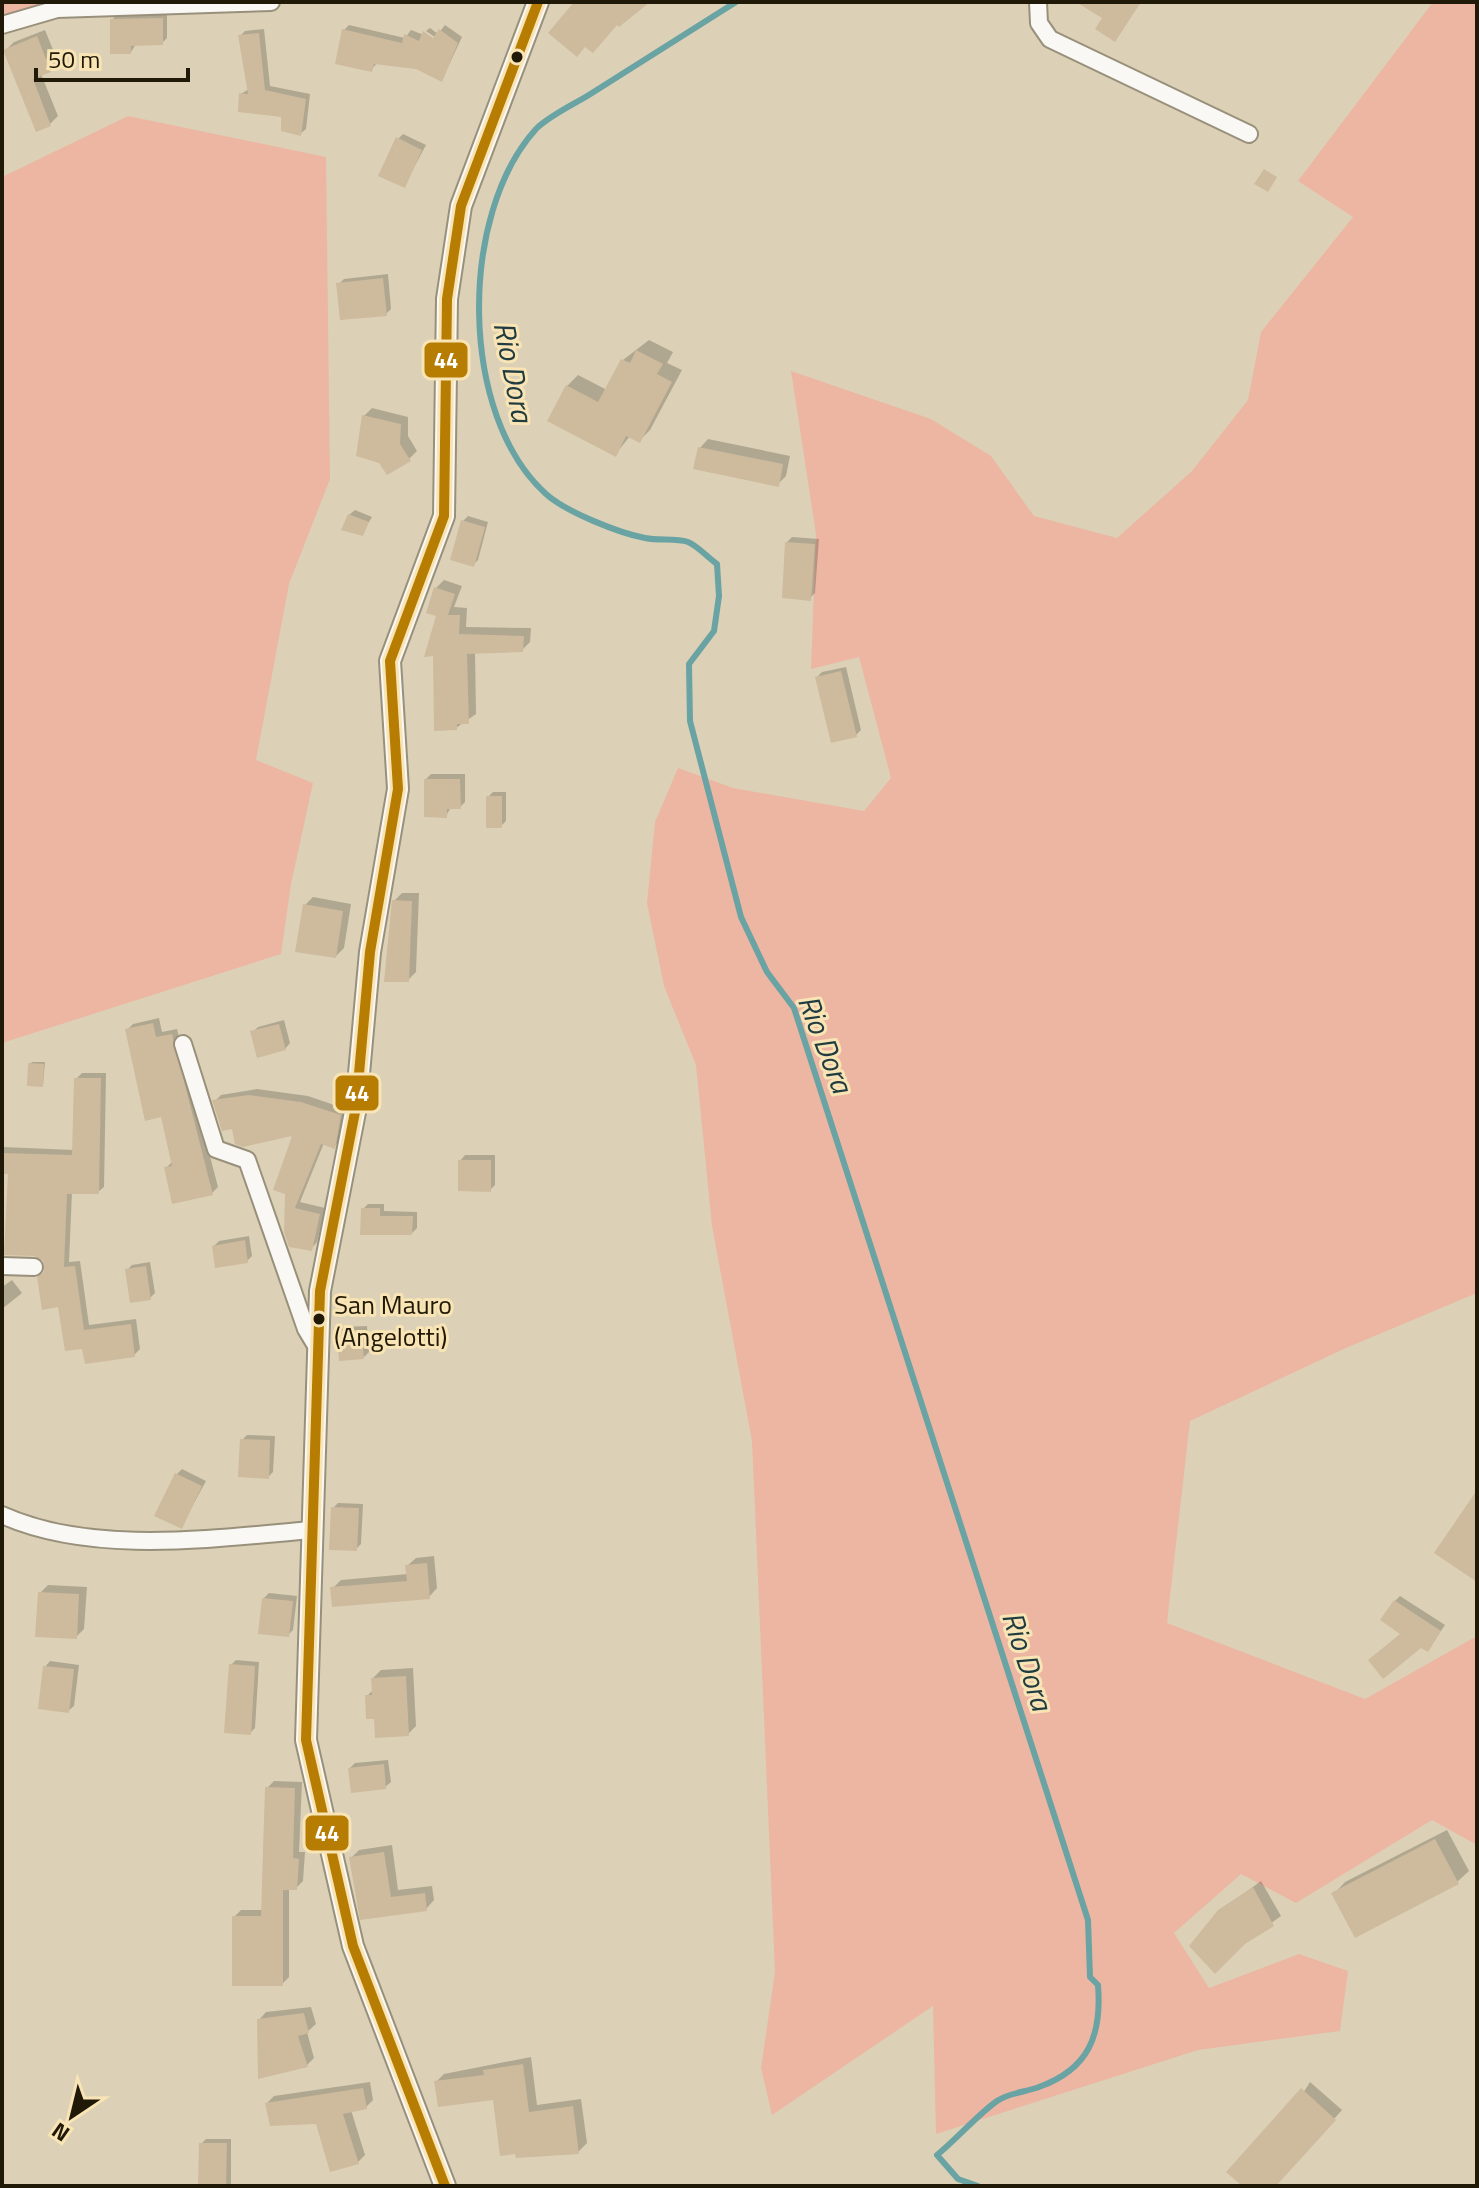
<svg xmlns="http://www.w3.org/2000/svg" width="1479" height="2188" font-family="'Titillium Web',sans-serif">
  <rect width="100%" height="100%" fill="#dcd1b6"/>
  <g fill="#ecb6a3">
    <path d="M2,2H49L2,21Z"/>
    <path d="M1433,2H1477V1293L1346,1348L1190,1421L1167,1623L1365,1699L1477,1636V1845L1432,1820L1296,1903L1241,1874L1174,1933L1209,1988L1299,1954L1348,1971L1340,2031L1198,2050L936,2134L933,2006L772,2115L761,2068L775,1972L752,1441L712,1226L696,1065L664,986L647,903L655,822L678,768L733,788L864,811L891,778L859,657L811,669L816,534L791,371L931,419L991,456L1034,516L1117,538L1192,471L1248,400L1261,332L1353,217L1298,181Z"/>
    <path d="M128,116L326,157L330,479L289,584L256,760L313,783L291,884L281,954L2,1043V177Z"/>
  </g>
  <g fill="#0003">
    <path d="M117,14H167V38L162,43L136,44L131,52L112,20Z"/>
    <path d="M349,25L405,38L411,30L442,42L426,31L430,28L438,34L445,25L462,37L442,80L416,67L377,63L371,70L344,30Z"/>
    <path d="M264,29L270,86L310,94L306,129L300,134L283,115L241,94L249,89L240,36L245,31Z"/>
    <path d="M45,30L58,62L41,74L58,116L50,124L6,50L14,42Z"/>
    <path d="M403,134L426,145L404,186L398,139Z"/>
    <path d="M388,274L391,309L386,314L339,284L344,279Z"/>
    <path d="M649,340L673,352L667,363L682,370L650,430L639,441L630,436L615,455L567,386L578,375L607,390L623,360Z"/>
    <path d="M372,408L408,417V436L417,451L409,459L364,416Z"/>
    <path d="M708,439L790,456L786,476L778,484L700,448Z"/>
    <path d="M355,510L372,517L362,533L349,515Z"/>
    <path d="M468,516L488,522L478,560L473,565L463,521Z"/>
    <path d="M792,537L819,539L815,593L810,598L787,542Z"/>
    <path d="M444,580L462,586L454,607L467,608L466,627L531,628L530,642L522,650L475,652L476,714L456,728L436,588Z"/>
    <path d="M846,667L861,730L856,735L817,677L822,672Z"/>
    <path d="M431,774H465V802L460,807H451L446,816L426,779Z"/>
    <path d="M493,792H506V821L501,826L488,797Z"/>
    <path d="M402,893H419L416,972L408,980L394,901Z"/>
    <path d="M313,897L351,904L344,948L336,956L305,905Z"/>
    <path d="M159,1018L162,1032L177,1029L218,1187L212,1193L166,1168L173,1161L162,1114L127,1030L133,1024Z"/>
    <path d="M284,1020L290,1043L285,1049L253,1032L258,1027Z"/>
    <path d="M32,1062H45L43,1085L30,1064Z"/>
    <path d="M82,1073H106L104,1187L98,1192H72L69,1262L80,1261L89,1325L136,1319L140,1349L134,1355L84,1346L60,1305L10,1172H2L3,1147L74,1150L76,1079Z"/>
    <path d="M257,1089L308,1096L346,1109L340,1140L334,1147L324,1143L300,1202L325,1208L317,1242L311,1249L290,1245L295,1133L233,1127L215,1101L221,1095Z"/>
    <path d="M465,1155H495V1185L490,1190L460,1161Z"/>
    <path d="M368,1204H384V1211L417,1212V1228L412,1233L363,1209Z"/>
    <path d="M249,1236L252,1256L247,1261L214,1246L219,1241Z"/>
    <path d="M150,1262L155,1293L150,1298L127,1270L132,1265Z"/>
    <path d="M12,1280L22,1293L2,1309V1287Z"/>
    <path d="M367,1326L369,1352L364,1357L339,1332L344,1327Z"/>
    <path d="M247,1435L275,1436L273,1472L268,1477L242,1440Z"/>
    <path d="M182,1469L206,1481L181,1527L177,1474Z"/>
    <path d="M338,1503L363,1504L361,1544L356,1549L333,1508Z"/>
    <path d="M434,1556L437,1588L429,1597L333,1588L341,1580L408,1574L407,1566L416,1558Z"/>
    <path d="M48,1585L87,1587L84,1629L76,1637L40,1593Z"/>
    <path d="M269,1593L297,1596L293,1630L288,1635L264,1598Z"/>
    <path d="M1400,1596L1445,1625L1432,1644L1421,1645L1403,1633L1395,1601Z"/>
    <path d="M236,1660L259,1662L255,1728L250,1733L231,1665Z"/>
    <path d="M50,1661L79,1665L74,1706L68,1711L45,1667Z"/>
    <path d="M413,1668L416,1726L408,1734L376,1717L367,1696L373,1690V1678L381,1670Z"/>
    <path d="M388,1760L391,1782L385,1787L350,1768L355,1763Z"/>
    <path d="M274,1781L302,1782L299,1852H305L303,1881L296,1888H289V1977L282,1984L234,1917L241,1910H263L267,1788Z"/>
    <path d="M1447,1830L1469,1871L1457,1882L1334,1894L1345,1882Z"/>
    <path d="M392,1845L398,1890L432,1886L434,1900L426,1909L362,1918L351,1858L359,1850Z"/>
    <path d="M1261,1881L1281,1916L1244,1943L1220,1911Z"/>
    <path d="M311,2007L316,2024L307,2032L314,2058L307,2065L259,2020L266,2012Z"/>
    <path d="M531,2057L537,2105L581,2099L587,2143L578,2152L495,2097L436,2082L444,2074Z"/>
    <path d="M370,2082L373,2100L366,2107L351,2110L365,2155L358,2162L317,2122L267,2103L274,2096Z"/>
    <path d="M1310,2082L1342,2110L1274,2186H1245Z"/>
    <path d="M206,2139H231V2186H200L201,2144Z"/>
  </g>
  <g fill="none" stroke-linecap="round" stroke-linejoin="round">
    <path stroke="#6aa3a3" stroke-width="6" d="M736,2C688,32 640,63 592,93C575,104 550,115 536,129C458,215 459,416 546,494C566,512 619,533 645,538C659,541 675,538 688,542C698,546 708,558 717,564L719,596L714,631L689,664L690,721L741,917L767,972L794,1008L1088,1920L1090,1977L1098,1985C1102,2035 1089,2069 1039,2087C1026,2092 1008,2093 997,2101C976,2116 958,2138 937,2155L958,2179L978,2186"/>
  </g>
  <g fill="#ceba9d">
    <path d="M574,2H650L619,27L617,25L593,53L585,47L577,57L548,33Z"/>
    <path d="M1076,2H1141L1115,42L1095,29L1102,18Z"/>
    <path d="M163,18V45L131,46V54H110V19Z"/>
    <path d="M342,29L402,43L404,34L419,41L423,31L433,38L439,29L458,43L442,82L416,69L374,64L372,72L335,64Z"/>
    <path d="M259,33L265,90L306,99L301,136L281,131V117L238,112L239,93L248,94L238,35Z"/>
    <path d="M37,36L51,72L33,79L51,126L36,132L3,50Z"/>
    <path d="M396,137L422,150L405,188L378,176Z"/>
    <path d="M1264,169L1277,177L1268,192L1254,184Z"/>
    <path d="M383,278L387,316L340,320L336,283Z"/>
    <path d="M636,350L663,364L657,374L672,382L640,443L626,436L616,457L547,421L566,385L598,402L621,359L630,363Z"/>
    <path d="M362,415L401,424L400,444L411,461L387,475L379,463L356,456Z"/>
    <path d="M698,447L783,464L779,487L693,469Z"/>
    <path d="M348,514L369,522L363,536L341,530Z"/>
    <path d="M461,520L485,527L474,567L450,560Z"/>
    <path d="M785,542L815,544L811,601L782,598Z"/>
    <path d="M434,587L455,594L448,615H460L459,634L524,636L523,652L467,654L469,724H457V730L434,731L433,656L424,657L436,616L426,613Z"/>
    <path d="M841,671L857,737L831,743L815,677Z"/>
    <path d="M424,779H460L461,809H447V818L424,817Z"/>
    <rect x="486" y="796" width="16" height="32"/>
    <path d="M392,900L412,901L409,982H384Z"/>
    <path d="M303,904L343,911L336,958L295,952Z"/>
    <path d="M153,1023L156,1037L172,1034L213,1195L172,1204L164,1167L172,1166L161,1117L145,1121L125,1029Z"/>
    <path d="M279,1024L286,1050L257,1058L250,1031Z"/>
    <path d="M28,1063L44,1064L43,1087L27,1086Z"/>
    <path d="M74,1078H101L99,1194H67L64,1267L75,1266L84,1330L131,1324L135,1357L85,1364L82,1349L65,1351L58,1307L42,1310L37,1277L44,1272L43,1261L34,1256L4,1255L8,1174H2V1153L72,1155Z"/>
    <path d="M249,1095L301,1102L341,1115L335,1149L321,1144L295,1208L320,1214L312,1251L289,1247L284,1232L285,1194L273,1190L292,1136L243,1147L235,1144L232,1129L222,1131L212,1100Z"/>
    <path d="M458,1160H491V1192L458,1191Z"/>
    <path d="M361,1208H380V1216H413L412,1235H360Z"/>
    <path d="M245,1240L248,1263L215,1268L212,1246Z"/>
    <path d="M146,1266L151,1300L130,1303L125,1269Z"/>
    <path d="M362,1330L364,1359L339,1361L337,1331Z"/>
    <path d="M240,1439L270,1440L269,1479L238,1477Z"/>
    <path d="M175,1473L202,1486L182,1529L154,1516Z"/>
    <path d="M1477,1490V1582L1434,1553Z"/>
    <path d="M331,1507L359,1508L357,1551L329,1550Z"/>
    <path d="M427,1563L430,1599L332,1607L330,1587L407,1581L405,1565Z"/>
    <path d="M38,1592L79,1594L77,1639L35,1637Z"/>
    <path d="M262,1598L293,1601L289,1637L258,1634Z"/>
    <path d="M1394,1600L1441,1631L1428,1652L1421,1648L1383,1679L1368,1660L1400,1634L1380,1620Z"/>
    <path d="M229,1664L255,1666L251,1735L224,1733Z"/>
    <path d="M43,1666L74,1669L69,1713L38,1709Z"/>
    <path d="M406,1676L409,1736L375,1738L374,1719H366L365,1695H372L371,1678Z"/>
    <path d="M384,1764L386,1789L351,1793L348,1768Z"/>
    <path d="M265,1787L295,1788L293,1858L299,1859L297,1890H283V1986H232V1916H261Z"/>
    <path d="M1435,1839L1459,1884L1355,1938L1331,1893Z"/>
    <path d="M384,1852L391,1897L425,1893L427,1911L360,1920L349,1857Z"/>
    <path d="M1253,1887L1274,1926L1245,1944L1215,1974L1189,1946L1218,1910Z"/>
    <path d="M304,2013L309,2033L298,2036L308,2067L258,2079L257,2019Z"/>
    <path d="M523,2064L529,2112L573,2106L579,2154L516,2158L515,2154L500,2156L493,2100L438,2107L434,2081L484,2075L483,2070Z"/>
    <path d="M363,2088L367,2109L343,2114L359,2164L330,2172L316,2124L270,2126L265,2103Z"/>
    <path d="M1301,2088L1336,2120L1276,2186H1242L1226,2172Z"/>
    <path d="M199,2143H227L226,2186H198Z"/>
  </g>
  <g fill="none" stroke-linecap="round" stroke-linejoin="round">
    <defs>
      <g id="minor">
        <path d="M1038,2L1039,23L1050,39L1249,134"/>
        <path d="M2,25L57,9L271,2"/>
        <path d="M183,1044L216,1149L247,1160L306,1329L318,1349"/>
        <path d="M2,1266L34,1267"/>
        <path d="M2,1515C93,1556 215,1538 312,1530"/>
      </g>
      <path id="tertiary" d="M445,2186L353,1946L306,1740L320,1291L356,1107L370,952L398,789L390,661L444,516L447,299L461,206L538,2"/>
    </defs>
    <use href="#minor" stroke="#98907b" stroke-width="20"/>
    <use href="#tertiary" stroke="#98907b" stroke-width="24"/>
    <use href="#minor" stroke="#faf8f4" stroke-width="16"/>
    <use href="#tertiary" stroke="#faf8f4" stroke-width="20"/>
    <defs>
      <path id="bus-1" d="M445,2186L353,1946L306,1740L320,1291L356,1107L370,952L398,789L390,661L444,516L447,299L461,206L538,2"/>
    </defs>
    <use href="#bus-1" stroke="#f8e4b4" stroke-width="16"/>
    <use href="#bus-1" stroke="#b77c02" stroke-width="10"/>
  </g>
  <g fill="#211907" stroke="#f8e4b4" stroke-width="3">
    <circle cx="517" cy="57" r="7"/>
    <circle cx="319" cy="1319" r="7"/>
  </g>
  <g text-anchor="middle" stroke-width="6" stroke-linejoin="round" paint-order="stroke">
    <g font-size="26" fill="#211907" stroke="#f8e4b4" text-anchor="start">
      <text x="334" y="1314">San Mauro<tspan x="334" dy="32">(Angelotti)</tspan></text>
    </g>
    <g font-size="30" font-style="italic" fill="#213c40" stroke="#f8e4b4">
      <text transform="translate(513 372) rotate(79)" y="10">Rio Dora</text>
      <text transform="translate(825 1044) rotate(69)" y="10">Rio Dora</text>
      <text transform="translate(1027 1661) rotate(72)" y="10">Rio Dora</text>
    </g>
  </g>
  <g stroke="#f8e4b4" stroke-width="3">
    <rect x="423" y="341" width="46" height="38" rx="8" fill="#b77c02"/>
    <rect x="334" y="1074" width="46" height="38" rx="8" fill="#b77c02"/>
    <rect x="304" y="1814" width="46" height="38" rx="8" fill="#b77c02"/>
  </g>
  <g font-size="22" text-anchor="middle" font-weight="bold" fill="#fff">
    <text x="446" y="368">44</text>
    <text x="357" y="1101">44</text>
    <text x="327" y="1841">44</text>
  </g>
  <rect width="1479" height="2188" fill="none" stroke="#211907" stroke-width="8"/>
  <g transform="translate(72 2116) rotate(215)" stroke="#f8e4b4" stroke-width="6" paint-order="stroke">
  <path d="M0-6L14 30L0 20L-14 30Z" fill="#211907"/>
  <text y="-12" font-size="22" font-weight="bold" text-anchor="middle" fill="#211907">N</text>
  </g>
  <path d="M36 68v12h152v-12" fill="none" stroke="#211907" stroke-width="4"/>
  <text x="48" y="68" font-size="24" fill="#211907" stroke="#f8e4b4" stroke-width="6" paint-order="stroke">50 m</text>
</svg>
